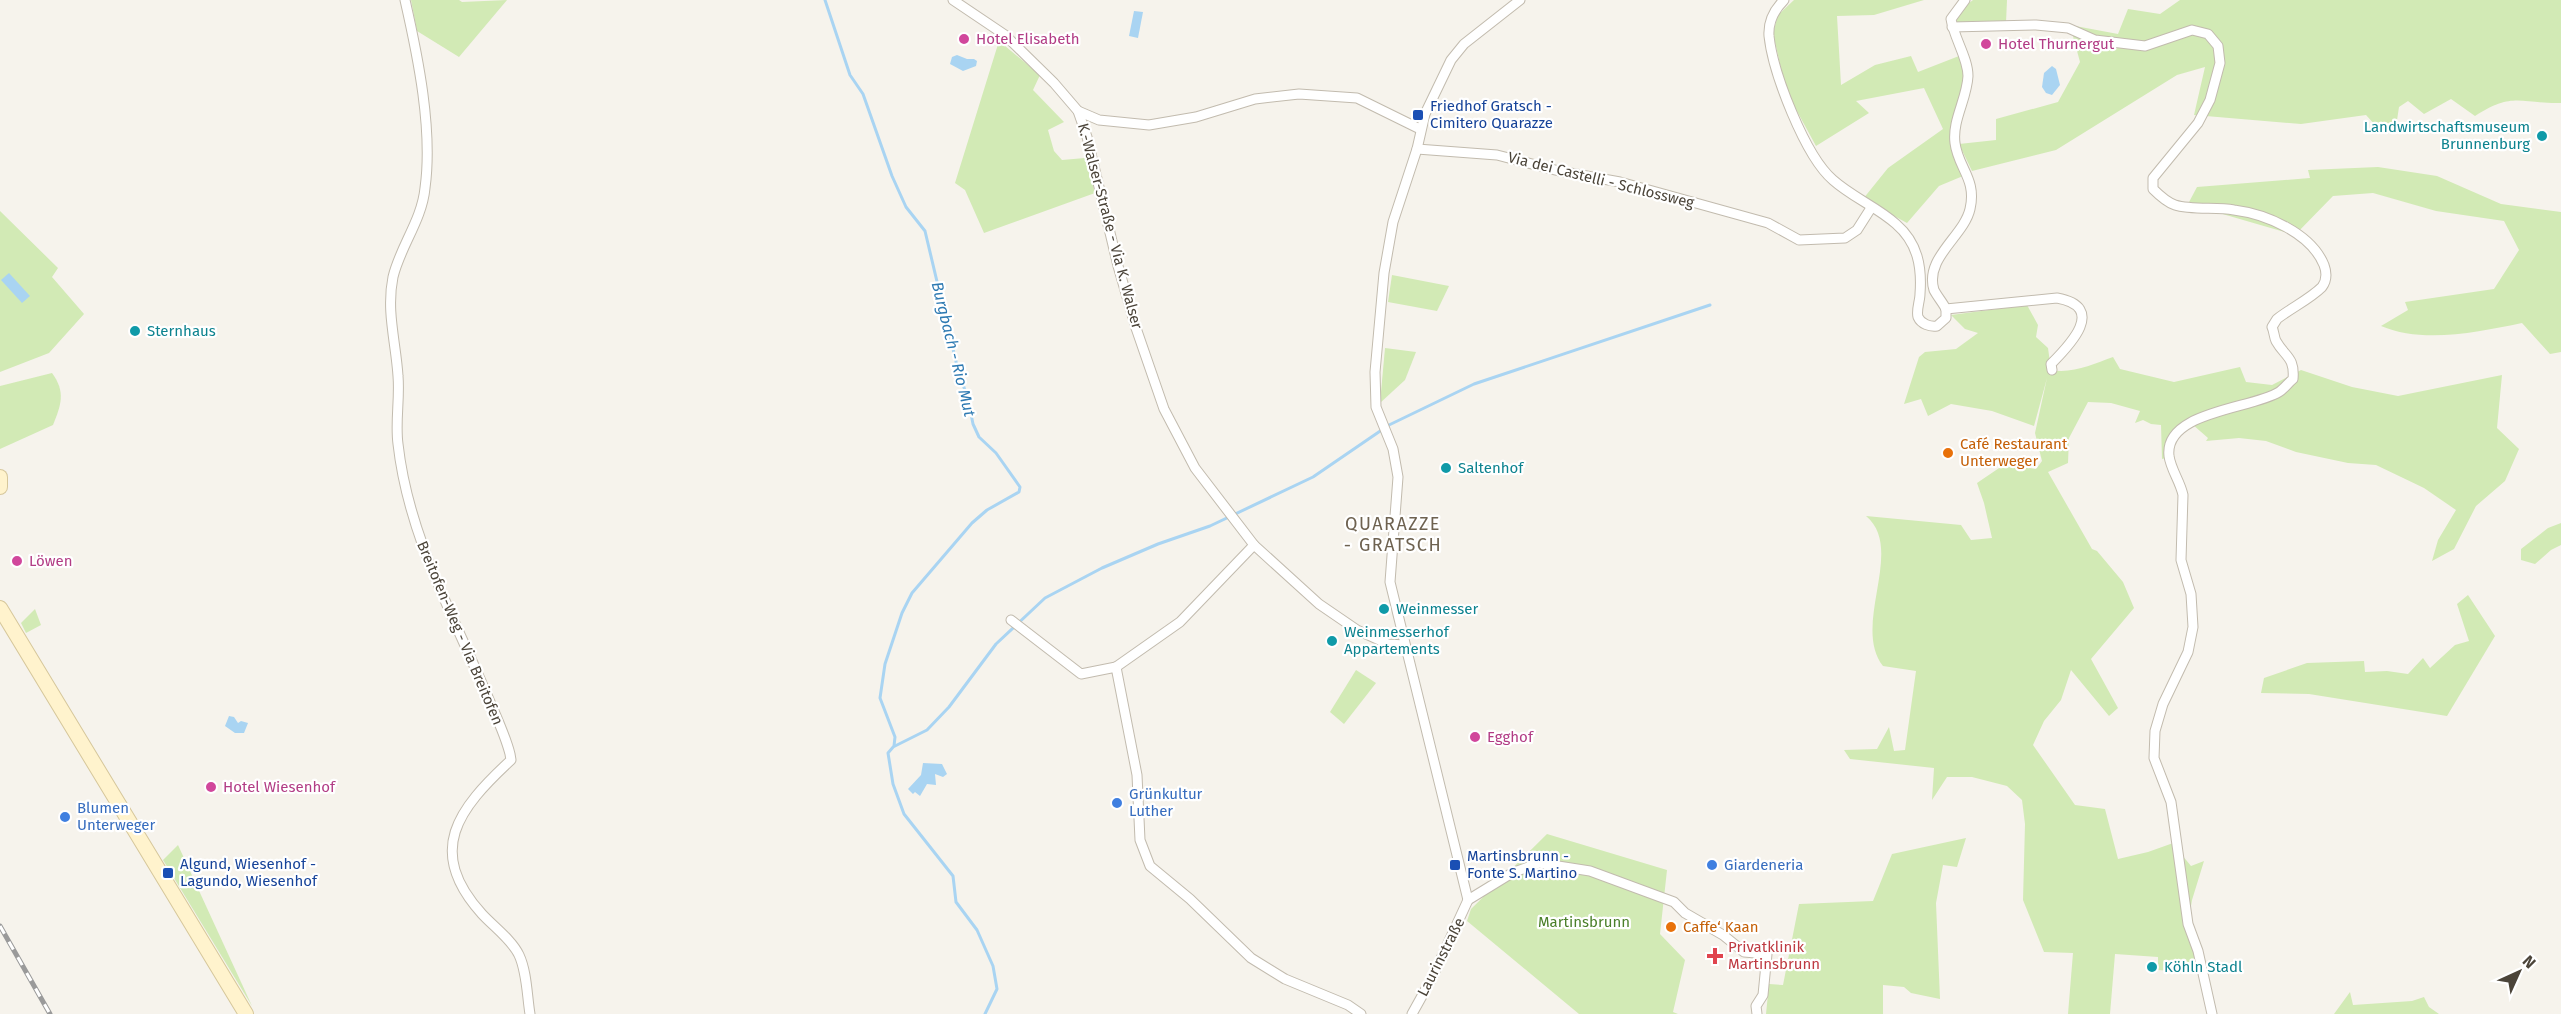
<svg xmlns="http://www.w3.org/2000/svg" width="2561" height="1014" font-family="'Fira Sans',sans-serif">
  <rect width="100%" height="100%" fill="#f6f3ec"/>
  <g fill="#d2eab5">
    <path d="M411,0H459L462,2L507,0L459,57L417,31Z"/>
    <path d="M1794,0H1924L1874,15L1837,16L1841,85L1875,65L1911,56L1918,72L1959,56L1965,75L1950,145L1963,176L1939,186L1907,223L1863,199L1888,168L1943,129L1924,88L1856,101L1869,113L1816,146L1786,91L1773,33L1778,15Z"/>
    <path d="M1973,0H2007L2006,23H1956L1960,10Z"/>
    <path d="M2180,0H2561V103C2520,104 2514,91 2475,116L2451,99L2424,114L2408,101L2399,107L2396,127L2376,126L2366,115L2301,124L2194,115L2205,67L2177,75L2056,150L1972,171L1959,144L1996,140V119L2058,102L2080,62L2070,25L2118,34L2128,9L2160,14Z"/>
    <path d="M999,41L1040,75L1033,90L1064,122L1048,130L1054,151L1062,160L1085,158L1095,193L984,233L965,190L955,183Z"/>
    <path d="M2378,167L2437,176L2501,204L2561,212V352L2550,354L2522,323C2478,332 2423,344 2381,326L2408,310L2405,302L2494,289L2519,250L2504,221L2436,211L2373,193L2333,196L2295,235L2188,204L2197,187L2310,178L2308,170Z"/>
    <path d="M0,211L58,268L52,277L84,314L49,353L0,372Z"/>
    <path d="M1392,275L1449,286L1437,311L1388,302Z"/>
    <path d="M2027,305L2038,325L2036,337L2048,348L2051,370C2073,374 2093,364 2113,357L2120,369L2174,382L2240,367L2246,382L2272,385L2301,370L2352,387L2398,396L2502,375L2497,428L2519,449L2505,481L2476,506L2454,549L2432,561L2438,540L2456,510L2424,488L2376,465L2348,463L2296,452L2266,441L2239,438L2206,441L2208,438L2192,424L2172,439L2170,457L2162,459L2161,425L2151,424L2143,420L2135,423L2140,411L2111,403L2088,402L2069,438L2068,463L2048,472L2092,549L2097,551L2123,582L2134,608L2091,659L2118,708L2109,716L2071,670L2061,700L2044,721L2033,745L2075,805L2105,809L2118,859L2148,852L2176,842L2177,849L2191,866L2204,861L2192,900L2188,924L2203,973L2158,970V957L2115,954L2110,1014H2068L2073,953L2044,952L2023,900L2025,824L2022,800L2007,786L1972,777H1947L1932,800L1934,768L1850,759L1844,750L1877,749L1889,727L1894,751L1905,750L1916,671L1883,666C1851,625 1906,549 1866,516L1961,525L1971,540L1992,538L1984,503L1977,483L2005,464L2036,469L2042,461L2035,433L2047,378L2034,426L1992,411L1951,404L1928,416L1921,399L1904,404L1919,357L1925,352L1956,349L1978,333L1965,329L1951,315Z"/>
    <path d="M1385,348L1416,352L1405,380L1380,403Z"/>
    <path d="M52,373C66,392 61,405 53,425L0,449V386Z"/>
    <path d="M2561,523V545L2551,550L2535,564L2521,560V549L2548,528Z"/>
    <path d="M2468,595L2495,636L2447,716L2309,694L2261,693L2264,678L2307,663L2364,661L2365,672L2387,671L2408,674L2423,658L2430,668L2455,645L2469,641L2457,604Z"/>
    <path d="M35,609L41,625L26,633L21,623Z"/>
    <path d="M1356,670L1376,683L1344,724L1330,712Z"/>
    <path d="M1547,834L1667,870L1660,934L1685,960L1673,1012L1678,1014H1579L1467,921L1471,909Z"/>
    <path d="M1966,838L1957,867L1943,865L1936,903L1940,999L1911,993L1904,987L1883,985V1014H1766L1769,984L1783,985L1799,904L1873,901L1892,854Z"/>
    <path d="M178,845L252,1006L163,860Z"/>
    <path d="M2350,992L2353,1005L2412,1001L2424,997L2429,1007L2439,1014H2334Z"/>
  </g>
  <g fill="#a9d4f2">
    <path d="M1134,11L1143,12L1138,38L1129,36Z"/>
    <path d="M957,55L967,59H974L977,61L976,66L963,71L950,64L952,57Z"/>
    <path d="M2052,66L2056,69L2060,85L2052,95L2046,93L2042,87L2044,73Z"/>
    <path d="M9,273L30,296L22,303L1,280Z"/>
    <path d="M229,716L234,717L238,723L241,721L248,723L244,733H235L225,726Z"/>
    <path d="M923,763L942,764L947,774L943,777L935,774L936,785L927,784L920,796L915,792L913,794L908,789L921,775Z"/>
  </g>
  <g fill="none" stroke-linecap="round" stroke-linejoin="round">
    <g stroke="#a9d4f2" stroke-width="3">
      <path d="M825,0L850,75L863,94L892,176L906,207L925,231L958,370L968,399L973,424L979,437L996,453L1020,487L1019,492L987,510L972,523L912,593L902,613L885,664L880,698L895,737L894,746L888,753L893,784L904,814L953,876L956,902L977,930L993,966L997,989L985,1014"/>
      <path d="M895,746L927,730L949,707L996,644L1045,598L1102,568L1158,544L1210,526L1313,477L1389,425L1474,384L1710,305"/>
    </g>
    <defs>
      <g id="street">
        <path d="M405,0C418,57 433,130 425,188C422,220 400,247 393,277C386,311 396,343 398,376C400,399 395,422 398,444C408,534 452,613 487,695C495,714 505,734 510,754L511,760C458,809 425,851 482,914C494,927 512,940 519,955C527,972 527,996 530,1014"/>
        <path d="M953,0L1005,35L1054,83L1078,111L1087,137L1118,266L1136,328L1164,409L1195,468L1254,545L1319,604L1357,630L1388,644L1405,645"/>
        <path d="M1784,0C1774,10 1768,22 1769,36C1773,73 1805,156 1833,180C1852,197 1877,207 1896,224C1918,243 1922,267 1920,294C1920,301 1916,310 1918,317C1921,324 1930,327 1937,326L1946,318V309"/>
        <path d="M1952,27L2036,25L2068,28L2095,40L2145,46L2192,30L2208,34L2218,46L2220,63L2210,100L2198,123L2153,178V189C2159,195 2166,202 2175,205C2191,210 2216,207 2234,210C2266,214 2311,233 2324,265C2327,273 2327,280 2322,287C2310,299 2291,308 2277,319L2272,327C2274,331 2274,337 2276,341C2285,357 2295,357 2293,379C2288,383 2284,389 2279,392C2252,409 2164,411 2169,456C2171,470 2180,481 2183,495L2181,560L2191,594L2193,627L2188,652L2163,704L2155,731L2154,758L2171,802L2188,924L2198,951L2212,1014"/>
        <path d="M1078,111L1099,120L1149,125L1196,117L1255,99L1299,94L1357,98L1420,129"/>
        <path d="M1417,149L1497,155L1559,171L1620,182L1768,223L1799,240L1845,238L1857,230L1871,208"/>
        <path d="M1946,309C1943,303 1937,296 1934,290C1924,258 1964,236 1970,209C1977,179 1958,168 1955,143C1952,120 1967,99 1968,76C1968,58 1954,38 1951,19L1965,0"/>
        <path d="M1946,309L2057,298C2107,307 2070,345 2051,364L2052,370"/>
        <path d="M1011,620L1081,674L1116,667L1137,775L1140,840L1150,866L1190,899L1251,958L1285,979L1348,1005L1361,1014"/>
        <path d="M1116,667L1180,622L1254,545"/>
        <path d="M1468,900L1390,582L1398,477L1393,449L1376,407L1375,372L1384,273L1393,222L1417,149L1425,114L1451,60L1464,44L1520,0"/>
        <path d="M1468,900L1512,873L1539,863L1590,871L1674,902L1685,913L1723,935L1744,952L1767,954L1763,995L1756,1006L1757,1014"/>
        <path d="M1412,1014L1432,978L1468,900"/>
      </g>
      <g id="secondary">
        <path d="M0,477V487"/>
        <path d="M0,608L246,1014"/>
      </g>
    </defs>
    <use href="#street" stroke="#c2bbae" stroke-width="11"/>
    <use href="#secondary" stroke="#d6c79b" stroke-width="16"/>
    <use href="#street" stroke="#fff" stroke-width="9"/>
    <use href="#secondary" stroke="#fff3cd" stroke-width="14"/>
    <defs>
      <path id="rail" d="M0,926L50,1014"/>
    </defs>
    <use href="#rail" stroke="#9a9a9a" stroke-width="5"/>
    <use href="#rail" stroke="#fff" stroke-width="3" stroke-dasharray="9" stroke-linecap="butt"/>
  </g>
  <g fill="#d1479c" stroke="#fff" stroke-width="2">
    <circle cx="964" cy="39" r="6"/>
    <circle cx="1986" cy="44" r="6"/>
    <circle cx="17" cy="561" r="6"/>
    <circle cx="1475" cy="737" r="6"/>
    <circle cx="211" cy="787" r="6"/>
  </g>
  <g fill="#1a4fb4" stroke="#fff" stroke-width="2">
    <rect x="1412" y="109" width="12" height="12" rx="3"/>
    <rect x="1449" y="859" width="12" height="12" rx="3"/>
    <rect x="162" y="867" width="12" height="12" rx="3"/>
  </g>
  <g fill="#0f9aa8" stroke="#fff" stroke-width="2">
    <circle cx="2542" cy="136" r="6"/>
    <circle cx="135" cy="331" r="6"/>
    <circle cx="1446" cy="468" r="6"/>
    <circle cx="1384" cy="609" r="6"/>
    <circle cx="1332" cy="641" r="6"/>
    <circle cx="2152" cy="967" r="6"/>
  </g>
  <g fill="#e8710a" stroke="#fff" stroke-width="2">
    <circle cx="1948" cy="453" r="6"/>
    <circle cx="1671" cy="927" r="6"/>
  </g>
  <g fill="#3f7fe0" stroke="#fff" stroke-width="2">
    <circle cx="1117" cy="803" r="6"/>
    <circle cx="65" cy="817" r="6"/>
    <circle cx="1712" cy="865" r="6"/>
  </g>
  <path fill="#e0444e" stroke="#fff" stroke-width="2" d="M1712 947h6v6h6v6h-6v6h-6v-6h-6v-6h6z"/>
  <g text-anchor="middle" stroke-width="4.5" stroke-linejoin="round" paint-order="stroke">
    <g font-size="15" fill="#b23c85" stroke="#fff" text-anchor="start">
      <text x="976" y="44">Hotel Elisabeth</text>
      <text x="1998" y="49">Hotel Thurnergut</text>
      <text x="29" y="566">Löwen</text>
      <text x="1487" y="742">Egghof</text>
      <text x="223" y="792">Hotel Wiesenhof</text>
    </g>
    <g font-size="15" fill="#164399" stroke="#fff" text-anchor="start">
      <text x="1430" y="111">Friedhof Gratsch -<tspan x="1430" dy="17">Cimitero Quarazze</tspan></text>
      <text x="1467" y="861">Martinsbrunn -<tspan x="1467" dy="17">Fonte S. Martino</tspan></text>
      <text x="180" y="869">Algund, Wiesenhof -<tspan x="180" dy="17">Lagundo, Wiesenhof</tspan></text>
    </g>
    <g font-size="15" fill="#0d838f" stroke="#fff" text-anchor="start">
      <text x="2530" y="132" text-anchor="end">Landwirtschaftsmuseum<tspan x="2530" dy="17">Brunnenburg</tspan></text>
      <text x="147" y="336">Sternhaus</text>
      <text x="1458" y="473">Saltenhof</text>
      <text x="1396" y="614">Weinmesser</text>
      <text x="1344" y="637">Weinmesserhof<tspan x="1344" dy="17">Appartements</tspan></text>
      <text x="2164" y="972">Köhln Stadl</text>
    </g>
    <g font-size="15" fill="#4b4439" stroke="#fff">
      <text transform="translate(1601 180) rotate(14)" y="5">Via dei Castelli - Schlossweg</text>
      <text transform="translate(1110 226) rotate(75)" y="5">K.-Walser-Straße - Via K. Walser</text>
      <text transform="translate(460 633) rotate(67)" y="5">Breitofen-Weg - Via Breitofen</text>
      <text transform="translate(1441 957) rotate(-63)" y="5">Laurinstraße</text>
    </g>
    <g font-size="15" fill="#c56008" stroke="#fff" text-anchor="start">
      <text x="1960" y="449">Café Restaurant<tspan x="1960" dy="17">Unterweger</tspan></text>
      <text x="1683" y="932">Caffe‘ Kaan</text>
    </g>
    <g font-size="15" fill="#366cbe" stroke="#fff" text-anchor="start">
      <text x="1129" y="799">Grünkultur<tspan x="1129" dy="17">Luther</tspan></text>
      <text x="77" y="813">Blumen<tspan x="77" dy="17">Unterweger</tspan></text>
      <text x="1724" y="870">Giardeneria</text>
    </g>
    <g font-size="15" fill="#4a7f2a" stroke="#fff">
      <text x="1584" y="927">Martinsbrunn</text>
    </g>
    <g font-size="15" fill="#be3a42" stroke="#fff" text-anchor="start">
      <text x="1728" y="952">Privatklinik<tspan x="1728" dy="17">Martinsbrunn</tspan></text>
    </g>
    <g font-size="16" font-style="italic" fill="#2e7ab2" stroke="#fff">
      <text transform="translate(954 349) rotate(76)" y="6">Burgbach - Rio Mut</text>
    </g>
    <g font-size="18" letter-spacing="1.5" fill="#6e6250" stroke="#fff">
      <text x="1393" y="530">QUARAZZE<tspan x="1393" dy="21">- GRATSCH</tspan></text>
    </g>
  </g>
  <g transform="translate(2519 972) rotate(45)" stroke="#ffffff" stroke-width="4.5" paint-order="stroke">
  <path d="M0-4.5L10 22L0 15L-10 22Z" fill="#4b4439"/>
  <text y="-9" font-size="16" font-weight="bold" text-anchor="middle" fill="#4b4439">N</text>
  </g>
</svg>
